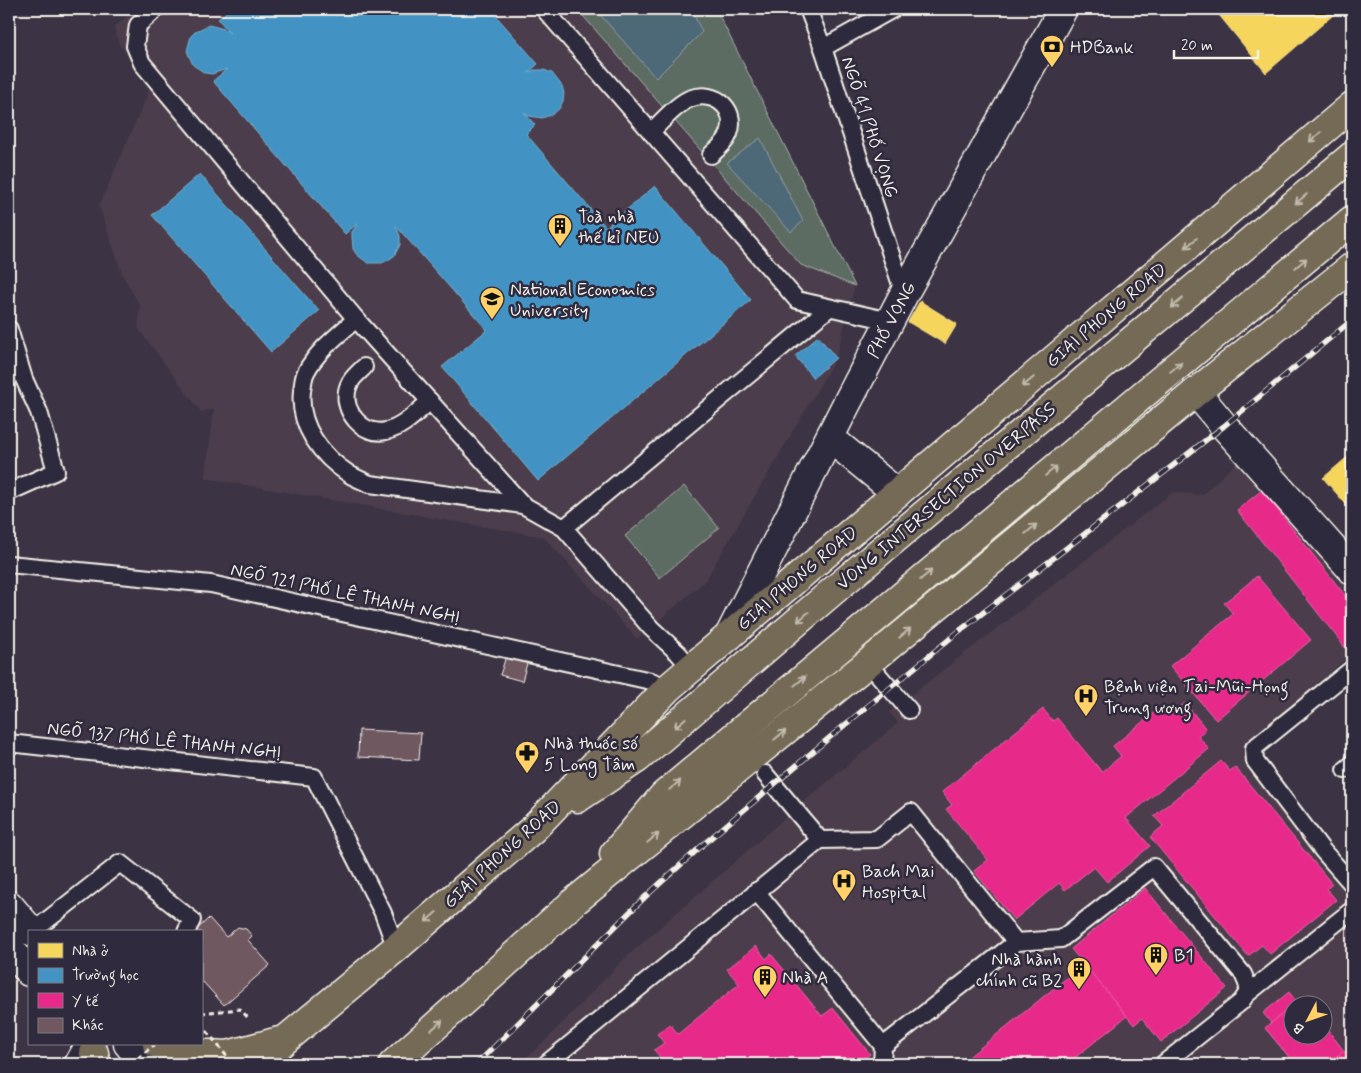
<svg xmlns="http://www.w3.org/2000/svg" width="1361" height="1073" font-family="Mynerve,sans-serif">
  <rect width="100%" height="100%" fill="#3c3344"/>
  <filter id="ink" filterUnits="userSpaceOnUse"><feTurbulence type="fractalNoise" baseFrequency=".02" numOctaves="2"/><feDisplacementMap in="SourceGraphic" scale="10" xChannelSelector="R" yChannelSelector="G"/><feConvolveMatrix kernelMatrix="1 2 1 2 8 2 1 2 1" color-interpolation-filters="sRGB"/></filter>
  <g filter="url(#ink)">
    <g fill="#4b3e4c" fill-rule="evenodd">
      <path d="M136,9H716L855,286L836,358L705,581L637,639L544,537L205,478L214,409L201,412L138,328L140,306L123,276L99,206L141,110L150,86L119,44L114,27Z"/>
      <path d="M1236,463L1267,489L1352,587V653L1247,746L1352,871V1064H519L547,1039L625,958L795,809L898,723L889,712L1173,492L1202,495ZM1294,1006H1324V1036H1294Z"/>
    </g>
    <g fill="#5b6c64" stroke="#a8aea6">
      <path d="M577,9H716L855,286L801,265Z"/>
      <path d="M684,486L719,528L660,578L625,536Z"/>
    </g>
    <g fill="#4e6776" stroke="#909ea4">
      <path d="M595,9H691L702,32L656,78Z"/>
      <path d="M760,138L803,221L791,232L727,163Z"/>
    </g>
    <g fill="#f6d55c" stroke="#f5dd86">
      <path d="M1204,9H1340L1266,73L1219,15Z"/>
      <path d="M920,301L957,324L945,344L908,322Z"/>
      <path d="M1352,453V511L1323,478Z"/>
    </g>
    <g fill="#4393c3" stroke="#78afce">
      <path d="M230,9H490L538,64L528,73L534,70H544L552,73L562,86L564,93L563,101L559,109L553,114L542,118L529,116L524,112L535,125L526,134L606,227L655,186L751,300L538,481L442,367L487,330L396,226L400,236V245L394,256L388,260L382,263H368L357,255L353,249L352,237V232L358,223L345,234L213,81L227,69L212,74L205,73L193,65L187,51L191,36L196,31L209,25L224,29L230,33L218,19Z"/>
      <path d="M200,174L319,311L271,352L152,215Z"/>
      <path d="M818,336L836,358L813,378L795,356Z"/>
    </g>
    <g fill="#e7298a" stroke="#eb65a6">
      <path d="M1262,490L1352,604V646L1347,650L1237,510Z"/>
      <path d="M1257,576L1311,640L1216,720L1170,666L1233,614L1224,603Z"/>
      <path d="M1185,703L1206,729L1198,736L1209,749L1126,818L1150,846L1107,882L1094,867L1065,890L1059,883L1014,920L974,871L988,860L946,809L952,805L942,792L1043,709L1053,721L1057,718L1102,772L1121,756L1113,746L1162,706L1169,715Z"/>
      <path d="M1221,761L1230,771L1235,767L1332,884L1327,889L1336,900L1270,954L1262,945L1248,956L1150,837L1163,826L1154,816Z"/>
      <path d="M1145,888L1227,988L1161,1042L1142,1018L1134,1025L1071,949Z"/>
      <path d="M756,946L766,959L771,954L822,1016L833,1008L870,1054L857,1064H666L654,1050L664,1043L657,1034L670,1024L678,1034L739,984L727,969Z"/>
      <path d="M1084,964L1127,1016L1067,1064H960Z"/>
      <path d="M1289,992L1297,1002L1302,998L1308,1006H1294V1036H1324V1025L1352,1062V1064H1295L1265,1028L1271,1023L1263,1013Z"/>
      <path d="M1302,998L1308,1006H1294V1036H1324V1025L1344,1051L1326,1064H1295L1265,1028Z"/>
      <path d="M1344,1051L1352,1062V1064H1326Z"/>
    </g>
    <g fill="#6f5860" stroke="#f4f1e8">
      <path d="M507,653L528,660L522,681L500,675Z"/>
      <path d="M359,730L421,733L419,760L358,757Z"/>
      <path d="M209,918L226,937L238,927L246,929L252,936L248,940L270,965L224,1005L203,982L201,983V932H194Z"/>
    </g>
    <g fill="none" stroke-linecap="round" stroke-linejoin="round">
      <defs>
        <g id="service">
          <path d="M156,9L138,25L135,46L142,63L356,319L523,505L564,528L651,628L678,653L691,668"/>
          <path d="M544,9L797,300L890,321"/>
          <path d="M808,9L823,48L904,294"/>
          <path d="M823,48L893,9"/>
          <path d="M651,132C661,122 676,105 689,99C716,88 741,112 727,138C723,145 716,150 711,155"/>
          <path d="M356,319C338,335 317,351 306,372C303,378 303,385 302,391C298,425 321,456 349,474C355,478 363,481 370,484L523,505"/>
          <path d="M9,329L24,379L39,412L56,471L9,492"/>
          <path d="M364,367C357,374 349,380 347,391C343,412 363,436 386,431C403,428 417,412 430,401"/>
          <path d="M564,528L829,308"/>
          <path d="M9,564L211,584L651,681L668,688"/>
          <path d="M868,663L909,710"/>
          <path d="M1352,669L1254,748L1255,761L1323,851L1352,884"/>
          <path d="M9,743L314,777L383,913L396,948"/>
          <path d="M1345,770L1352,764"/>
          <path d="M765,774L820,840"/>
          <path d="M756,891L883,1046L1016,942L1061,939L1154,867L1243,974C1249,988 1251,989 1241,1002L1163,1064"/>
          <path d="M32,932L120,863L192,920L186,932"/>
          <path d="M1247,994L1352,910"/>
          <path d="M72,1064L83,1044"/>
          <path d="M546,1064L820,840L877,839L911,812L1016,942"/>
          <path d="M882,1064L883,1046"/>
        </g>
        <path id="minor" d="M1196,392L1224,426L1352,570"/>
        <g id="tertiary">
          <path d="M830,438L897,493"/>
          <path d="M729,636L846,405L904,294L1063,9"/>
        </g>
        <g id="secondary">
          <path d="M9,905L32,932"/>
          <path d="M9,947L29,972"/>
          <path d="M128,1044L145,1064"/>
        </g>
        <g id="primary">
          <path d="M578,798L638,758L840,585L1352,156"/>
          <path d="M614,854L663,796L1352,220"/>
          <path d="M157,1044L190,1053L228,1055L279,1041"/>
          <path d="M94,1053L96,1064"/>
          <path d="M256,1064L396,948L534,828L668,688L1352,106"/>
          <path d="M393,1064L575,901L868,663L1196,392L1352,267"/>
        </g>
      </defs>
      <use href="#service" stroke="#f4f1e8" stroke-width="20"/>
      <use href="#minor" stroke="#f4f1e8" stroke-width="31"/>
      <use href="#tertiary" stroke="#f4f1e8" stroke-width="31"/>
      <use href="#secondary" stroke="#f4f1e8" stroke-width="31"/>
      <use href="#primary" stroke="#f4f1e8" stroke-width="31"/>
      <path stroke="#f4f1e8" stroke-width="3" stroke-dasharray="5 4" stroke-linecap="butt" d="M201,1013L240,1009L250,1020"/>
      <use href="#service" stroke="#2f2a3d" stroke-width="16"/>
      <use href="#minor" stroke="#2f2a3d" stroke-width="28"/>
      <use href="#tertiary" stroke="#2f2a3d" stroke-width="28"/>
      <use href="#secondary" stroke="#2f2a3d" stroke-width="28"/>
      <use href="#primary" stroke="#756a55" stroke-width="28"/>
      <defs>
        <path id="rail" d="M477,1064L645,897L706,842L829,738L958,632L1224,426L1352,320"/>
      </defs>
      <use href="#rail" stroke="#f4f1e8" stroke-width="5.5"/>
      <use href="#rail" stroke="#2f2a3d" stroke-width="4" stroke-dasharray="11" stroke-linecap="butt"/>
      <g stroke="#f4f1e8" stroke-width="3" stroke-dasharray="5 4" stroke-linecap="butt">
        <path d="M201,1024L233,1064"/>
        <path d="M131,1064L155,1044"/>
      </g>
    </g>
    <defs><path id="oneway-shaft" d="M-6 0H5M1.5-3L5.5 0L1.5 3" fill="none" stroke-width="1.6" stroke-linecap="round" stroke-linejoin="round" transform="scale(1.25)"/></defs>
    <g stroke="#c1bbad">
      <use href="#oneway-shaft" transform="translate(1315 137) rotate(140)"/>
      <use href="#oneway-shaft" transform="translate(1301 199) rotate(140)"/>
      <use href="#oneway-shaft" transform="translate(1191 243) rotate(140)"/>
      <use href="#oneway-shaft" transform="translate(1301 263) rotate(-40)"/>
      <use href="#oneway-shaft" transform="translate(1177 303) rotate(140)"/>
      <use href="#oneway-shaft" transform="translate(1176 367) rotate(-40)"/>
      <use href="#oneway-shaft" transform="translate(1028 382) rotate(140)"/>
      <use href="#oneway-shaft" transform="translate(1051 471) rotate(-40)"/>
      <use href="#oneway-shaft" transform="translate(1031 529) rotate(-40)"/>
      <use href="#oneway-shaft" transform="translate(926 575) rotate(-40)"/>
      <use href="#oneway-shaft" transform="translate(803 617) rotate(139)"/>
      <use href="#oneway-shaft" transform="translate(905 633) rotate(-40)"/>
      <use href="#oneway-shaft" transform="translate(800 681) rotate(-40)"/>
      <use href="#oneway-shaft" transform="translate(680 723) rotate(139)"/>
      <use href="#oneway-shaft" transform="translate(780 735) rotate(-39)"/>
      <use href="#oneway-shaft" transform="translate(675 785) rotate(-40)"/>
      <use href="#oneway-shaft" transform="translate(653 838) rotate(-39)"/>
      <use href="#oneway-shaft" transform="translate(431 917) rotate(139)"/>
      <use href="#oneway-shaft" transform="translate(437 1025) rotate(-42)"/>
    </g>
  </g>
  <defs>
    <symbol id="bank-pin" viewBox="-11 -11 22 30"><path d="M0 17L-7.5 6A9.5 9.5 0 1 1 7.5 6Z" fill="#ffd166" stroke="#2f2a3d"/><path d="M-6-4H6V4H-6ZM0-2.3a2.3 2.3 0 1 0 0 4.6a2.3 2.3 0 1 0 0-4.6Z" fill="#111"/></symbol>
    <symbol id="building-pin" viewBox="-11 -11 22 30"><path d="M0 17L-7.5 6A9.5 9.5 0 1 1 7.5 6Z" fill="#ffd166" stroke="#2f2a3d"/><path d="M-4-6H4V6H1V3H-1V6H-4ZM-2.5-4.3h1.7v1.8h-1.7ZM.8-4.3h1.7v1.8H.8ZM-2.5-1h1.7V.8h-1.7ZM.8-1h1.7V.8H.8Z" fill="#111"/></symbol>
    <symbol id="university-pin" viewBox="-11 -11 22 30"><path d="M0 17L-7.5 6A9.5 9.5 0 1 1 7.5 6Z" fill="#ffd166" stroke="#2f2a3d"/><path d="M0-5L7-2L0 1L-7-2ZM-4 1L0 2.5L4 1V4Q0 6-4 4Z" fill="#111"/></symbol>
    <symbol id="hospital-pin" viewBox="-11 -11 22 30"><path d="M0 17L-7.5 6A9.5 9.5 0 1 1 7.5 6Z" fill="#ffd166" stroke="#2f2a3d"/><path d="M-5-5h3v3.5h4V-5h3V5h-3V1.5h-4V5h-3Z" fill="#111"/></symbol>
    <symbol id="pharmacy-pin" viewBox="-11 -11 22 30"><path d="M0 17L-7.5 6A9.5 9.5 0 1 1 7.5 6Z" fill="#ffd166" stroke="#2f2a3d"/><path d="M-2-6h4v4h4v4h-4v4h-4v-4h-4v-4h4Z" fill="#111"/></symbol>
  </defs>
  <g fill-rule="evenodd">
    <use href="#bank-pin" x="1038" y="33" width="28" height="38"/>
    <use href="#building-pin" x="546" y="212" width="28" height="38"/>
    <use href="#university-pin" x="478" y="285" width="28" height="38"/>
    <use href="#hospital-pin" x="1072" y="682" width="28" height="38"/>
    <use href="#pharmacy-pin" x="513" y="739" width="28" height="38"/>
    <use href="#hospital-pin" x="830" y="867" width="28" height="38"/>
    <use href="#building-pin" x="1142" y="941" width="28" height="38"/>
    <use href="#building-pin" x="1065" y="955" width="28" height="38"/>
    <use href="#building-pin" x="751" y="963" width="28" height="38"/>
  </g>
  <g text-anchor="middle" stroke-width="5" stroke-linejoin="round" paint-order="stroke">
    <g font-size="18" fill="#f4f1e8" stroke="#2f2a3d" text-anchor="start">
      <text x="1070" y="53">HDBank</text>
      <text x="578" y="222">Toà nhà<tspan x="578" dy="21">thế kỉ NEU</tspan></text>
      <text x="510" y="295">National Economics<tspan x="510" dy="21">University</tspan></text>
      <text x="1104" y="692">Bệnh viện Tai-Mũi-Họng<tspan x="1104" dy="21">Trung ương</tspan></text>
      <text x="544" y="749">Nhà thuốc số<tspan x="544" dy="21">5 Long Tâm</tspan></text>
      <text x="862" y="877">Bach Mai<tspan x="862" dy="21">Hospital</tspan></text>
      <text x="1174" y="961">B1</text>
      <text x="1062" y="965" text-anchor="end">Nhà hành<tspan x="1062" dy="21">chính cũ B2</tspan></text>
      <text x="782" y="983">Nhà A</text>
    </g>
    <g font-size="18" fill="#f4f1e8" stroke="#2f2a3d">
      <text transform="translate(870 127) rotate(72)" y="6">NGÕ 41 PHỐ VỌNG</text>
      <text transform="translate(1106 315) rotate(-40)" y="6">GIAI PHONG ROAD</text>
      <text transform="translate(891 320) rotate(-62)" y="6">PHỐ VỌNG</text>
      <text transform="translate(946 496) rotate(-40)" y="6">VONG INTERSECTION OVERPASS</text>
      <text transform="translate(797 578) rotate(-40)" y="6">GIAI PHONG ROAD</text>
      <text transform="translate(345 593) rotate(12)" y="6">NGÕ 121 PHỐ LÊ THANH NGHỊ</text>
      <text transform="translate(164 740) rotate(6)" y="6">NGÕ 137 PHỐ LÊ THANH NGHỊ</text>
      <text transform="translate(502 854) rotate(-42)" y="6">GIAI PHONG ROAD</text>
    </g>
  </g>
  <rect width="1361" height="1073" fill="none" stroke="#2f2a3d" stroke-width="30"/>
  <rect x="15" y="15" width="1331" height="1043" fill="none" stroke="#f4f1e8" stroke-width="2" filter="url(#ink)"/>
  <rect x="28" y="930" width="175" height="115" fill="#2f2a3d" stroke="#7e7a81"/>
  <rect x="38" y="943" width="25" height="15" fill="#f6d55c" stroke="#7e7a81"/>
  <text x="72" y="956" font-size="15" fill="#f4f1e8">Nhà ở</text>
  <rect x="38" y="968" width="25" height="15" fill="#4393c3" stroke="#7e7a81"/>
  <text x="72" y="980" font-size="15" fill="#f4f1e8">Trường học</text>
  <rect x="38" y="993" width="25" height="15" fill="#e7298a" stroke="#7e7a81"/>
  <text x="72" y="1006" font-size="15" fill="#f4f1e8">Y tế</text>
  <rect x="38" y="1018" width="25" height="15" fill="#6f5860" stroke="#7e7a81"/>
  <text x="72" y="1030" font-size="15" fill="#f4f1e8">Khác</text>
  <g transform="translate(1308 1020) rotate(229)"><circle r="24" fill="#2f2a3d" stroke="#7e7a81"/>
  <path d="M0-4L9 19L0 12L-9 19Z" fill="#ffd166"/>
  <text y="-8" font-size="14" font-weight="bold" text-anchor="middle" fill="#f4f1e8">B</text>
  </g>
  <path d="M1174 50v8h84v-8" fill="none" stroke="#f4f1e8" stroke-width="2.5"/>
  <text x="1181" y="50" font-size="15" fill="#f4f1e8" stroke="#2f2a3d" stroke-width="4" paint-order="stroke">20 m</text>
</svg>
